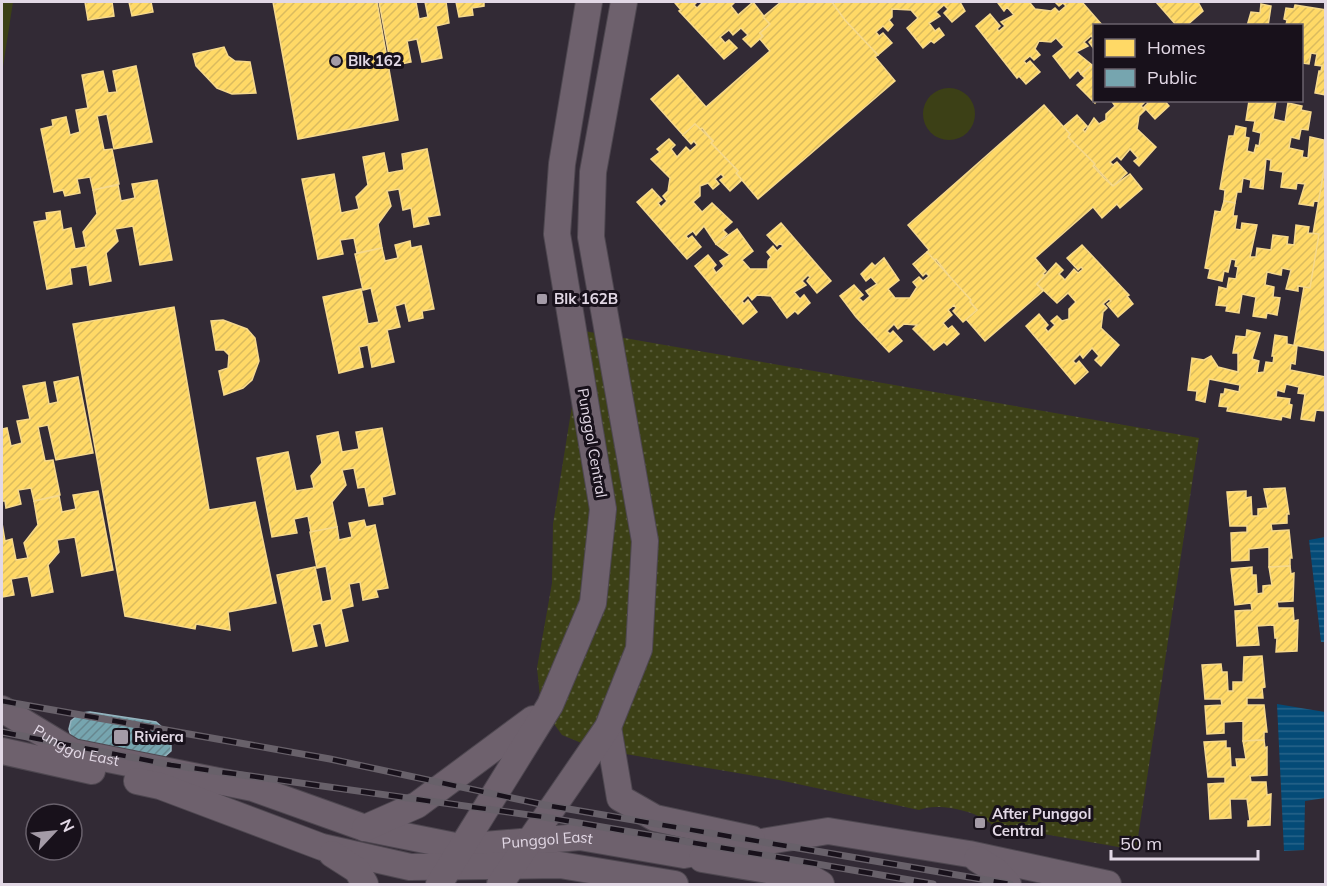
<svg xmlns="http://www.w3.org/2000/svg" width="1327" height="886" font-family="Mulish,sans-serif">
  <defs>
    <pattern id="grass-dots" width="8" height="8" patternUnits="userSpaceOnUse" patternTransform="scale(1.5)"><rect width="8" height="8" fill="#3c4016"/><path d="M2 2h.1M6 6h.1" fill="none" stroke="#585b38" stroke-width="1.8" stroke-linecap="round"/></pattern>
    <pattern id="water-rules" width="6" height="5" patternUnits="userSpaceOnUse" patternTransform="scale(1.5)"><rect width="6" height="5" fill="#044b77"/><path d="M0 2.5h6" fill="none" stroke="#28648a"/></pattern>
    <pattern id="homes-hatch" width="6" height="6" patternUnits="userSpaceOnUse" patternTransform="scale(1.5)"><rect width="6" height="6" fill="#ffd966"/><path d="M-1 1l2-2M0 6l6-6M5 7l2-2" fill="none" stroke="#dabb5f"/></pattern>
    <pattern id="public-hatch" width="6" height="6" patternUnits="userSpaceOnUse" patternTransform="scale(1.5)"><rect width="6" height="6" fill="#76a5af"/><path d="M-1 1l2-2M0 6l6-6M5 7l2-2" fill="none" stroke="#67878f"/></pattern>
  </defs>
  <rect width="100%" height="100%" fill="#322a35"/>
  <path fill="url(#grass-dots)" d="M584,331L1199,438L1136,850L992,825C979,811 936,802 919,810L779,780L596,749L562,735L541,706L537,668L552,583L553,524Z"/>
  <g fill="#3c4016">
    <path d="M2,2H13L2,73Z"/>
    <circle cx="949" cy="114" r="26"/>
  </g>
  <g fill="url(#water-rules)">
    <path d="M1325,537L1326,642H1321L1309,540Z"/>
    <path d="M1277,704L1325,712V798L1305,801L1304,850L1284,851Z"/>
  </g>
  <g fill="url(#homes-hatch)" stroke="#f6d98c" stroke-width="1.5">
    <path d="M85,2H112L114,16L88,20Z"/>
    <path d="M129,2H151L153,12L132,16Z"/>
    <path d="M273,2H377L398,120L298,139Z"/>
    <path d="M379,2H416L419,19L428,17L425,2H446L449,23L436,26L442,58L422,62L417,39L407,41L411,62L391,66Z"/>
    <path d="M456,2H484V6L472,8L473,15L459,17Z"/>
    <path d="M677,2H697L694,5L697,8L703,2H735L731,6L738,15L753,2L770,24L760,33L763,36L751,47L743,39L748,35L741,28L733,35L729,30L720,37L725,43L729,40L737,48L724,59L679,11L681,10L675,3Z"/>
    <path d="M781,2H832L845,20L878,55L875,57L895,81L758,199L736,173L738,171L711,143L713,141L702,128L700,130L695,124L683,135L651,99L678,75L706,107L770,51L760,39L763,36L760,33L770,24L763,17Z"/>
    <path d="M832,2H960L965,11L952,22L944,13L948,9L944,5L936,12L940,16L929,23L935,31L939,28L944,35L934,43L931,41L923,48L907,28L918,18L911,10L892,9V17L889,20L893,25L888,31L883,26L876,32L879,36L883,33L892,43L878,55L845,20Z"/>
    <path d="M1000,2H1032L1030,3L1035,9L1051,11L1055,8L1059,12L1066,6L1063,3L1059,6L1055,2H1082L1103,26H1094V49L1089,42L1093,38L1091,36L1084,42L1088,46L1076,52L1092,65L1081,74L1078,70L1070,78L1053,56L1064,47L1056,38L1051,42L1039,41L1035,49L1040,55L1034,60L1030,56L1024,61L1026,64L1030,61L1040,72L1026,84L1019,76L1017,78L976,26L990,14L1000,26L997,29L999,31L1005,26L1001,22L1014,15L1007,7L1004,11L998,3Z"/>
    <path d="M1156,2H1198L1203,11L1186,26H1177Z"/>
    <path d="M1261,4L1271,6L1268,26H1247L1251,12L1260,13Z"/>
    <path d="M1295,5L1326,10V95L1315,93L1319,71H1321L1322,66L1315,65L1317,54L1311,53L1309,64L1302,63V84V26L1286,25L1287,20L1284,19L1286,8L1294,9Z"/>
    <path d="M224,47L228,56L235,61L250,62L256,93L232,94L217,88L196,66L193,54Z"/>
    <path d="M1092,65L1094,68V100H1097L1095,103L1077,85L1085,78L1081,74Z"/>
    <path d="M136,66L152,142L114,149L107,114L97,116L104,150L112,149L119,184L93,190L90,177L77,179L80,193L65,196L63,190L54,192L41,129L53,126L52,120L66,117L70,135L80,132L76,110L88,108L82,75L103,71L108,93L117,92L113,71Z"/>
    <path d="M1111,100H1164L1169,106L1155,119L1144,107L1148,103L1146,101L1141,106L1145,110L1139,116L1137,129L1156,147L1139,166L1134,161L1138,158L1130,149L1121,160L1117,156L1110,162L1113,165L1117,162L1127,173L1113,186L1068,137L1070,134L1063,127L1077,115L1087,126L1083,130L1085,132L1094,118L1099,124L1106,120V114L1115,106Z"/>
    <path d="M1260,100L1276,101L1273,119L1285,122L1288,103L1302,106L1301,110L1311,112L1308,130L1301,129L1299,139L1291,137L1289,148L1303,151L1302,157L1308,158L1310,137L1324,140L1325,202L1314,201L1313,206L1299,204L1305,184L1297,183L1296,189L1281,187L1283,172L1270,170L1271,160L1266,159L1263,189L1250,187L1251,180L1243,178L1241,192H1237L1235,203L1224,201L1225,190L1220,189L1229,136H1234L1236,126L1246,128L1245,137L1249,138L1247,151L1254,153L1256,145L1259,146L1261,133L1253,131L1255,121L1246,120L1249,101L1259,103Z"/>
    <path d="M1044,105L1070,134L1068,137L1095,164L1093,166L1105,179L1113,186L1130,174L1142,189L1120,208L1117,204L1102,218L1093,207L1035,258L1046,271L1043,274L1046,276L1037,284L1043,291L985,341L966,319L977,310L970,302L971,300L959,289L936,259L934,261L927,252L929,250L908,225Z"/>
    <path d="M695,124L713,141L711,143L738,171L736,173L742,180L730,191L720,180L724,177L721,174L715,179L719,184L713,189L708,183L700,186V196L693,202L702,212L712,203L732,222L723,230L727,234L716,244L704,226L696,235L693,231L686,236L688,239L692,236L701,247L687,259L637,202L652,189L662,200L658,203L661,207L667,201L663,196L668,191L670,178L651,159L660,152L657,149L669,139L675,145L671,149L677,157L686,147L690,151L697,145L694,141L691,144L683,135Z"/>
    <path d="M427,149L440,215L427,217L429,224L414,227L411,208L403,210L399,189L387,191L391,206L378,224L382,248L357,253L354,238L340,240L343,254L318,259L302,179L334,174L341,213L359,209L356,197L368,185L363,157L384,153L388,173L404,170L402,154Z"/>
    <path d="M1326,158V351L1294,345Z"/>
    <path d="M157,180L172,260L140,265L133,226L115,229L118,241L106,253L111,281L90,285L87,265L70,268L72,284L47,289L34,222L47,220L46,213L60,211L63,230L71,228L75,249L86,247L83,232L97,214L93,190L118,185L121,201L135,198L132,184Z"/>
    <path d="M1224,201L1235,203L1233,216H1237L1235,229L1241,230L1242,223L1257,225L1250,257H1256L1257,248L1271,250L1273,235L1288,237L1287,244L1294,245L1296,225L1309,227L1308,233L1319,234L1310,288L1298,286V291L1286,289L1291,270L1282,268L1281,275L1267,272L1265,285L1274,287L1273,297L1280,298L1277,315L1267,313L1266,318L1253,316L1256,297L1242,294L1239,313L1226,311L1227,306L1216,305L1219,287L1227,289L1229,278L1236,279L1238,267L1235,266L1236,260L1231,259L1228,272L1224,271L1222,281L1208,278L1210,269L1205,268L1215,211L1221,212Z"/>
    <path d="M781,223L831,281L817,293L807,281L810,277L808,275L802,281L806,285L794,292L800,299L804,295L810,303L798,314L795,311L787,318L771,296L757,295L752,300L748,295L742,301L744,304L748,300L757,312L743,324L695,266L708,255L716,265L713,268L716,273L724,266L720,261L730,255L716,244L737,229L753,251L742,260L750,269H768V261L771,257L767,252L773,246L777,251L783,246L780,243L777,246L767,235Z"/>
    <path d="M410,241L411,248L421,246L434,309L422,311L423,318L409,321L405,303L395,306L400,327L387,330L394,362L372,367L368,345L359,347L363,367L339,373L323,297L361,289L368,324L379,322L371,288L363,290L355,254L382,248L385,261L398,258L395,245Z"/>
    <path d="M1082,245L1129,295L1127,296L1133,304L1118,317L1107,304L1111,301L1109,299L1103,304L1107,308L1103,312L1101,328L1119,345L1101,366L1095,360L1099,356L1092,348L1083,358L1080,354L1073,361L1076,364L1079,361L1088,372L1075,384L1026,326L1039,314L1048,325L1045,328L1048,332L1055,325L1051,321L1057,316L1062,321L1069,319V309L1076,302L1068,293L1057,303L1037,284L1056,263L1063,270L1059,274L1065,280L1074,269L1078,273L1083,269L1081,267L1078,270L1067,258Z"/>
    <path d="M927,252L971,300L970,302L977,310L963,322L953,311L956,308L954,305L948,310L952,315L943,323L948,329L952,326L959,334L947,345L944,342L934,350L913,329L917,325L904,324L898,329L894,324L887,331L890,334L893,331L902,341L889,352L856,317L840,296L854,285L863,295L859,298L863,302L870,296L866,291L877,284L871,277L866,281L861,274L872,263L875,266L884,258L899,280L888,289L895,298H910L917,287L913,282L919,277L923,281L929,276L926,273L923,276L913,264Z"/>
    <path d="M174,307L209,510L255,502L276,603L228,612L230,630L196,624L195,629L125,616L73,324Z"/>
    <path d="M223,320L247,329L255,338L259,361L252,380L243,388L224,395L219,371L228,368L229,355L224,350H216L211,321Z"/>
    <path d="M1247,330L1260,333L1252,359L1259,361L1257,373L1264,372L1266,362L1273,363L1274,356H1272L1275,335L1287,337V344L1297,346L1295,364L1291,363L1290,370L1326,377V411L1316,410L1314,421L1301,419L1305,394L1298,393L1299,387L1286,384L1284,392L1277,390L1276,397L1290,399L1289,404L1292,405L1290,418L1282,416L1281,420L1227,411L1228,407L1219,406L1221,394H1224L1225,389L1239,392L1240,385L1209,379L1205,402L1196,400L1197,391L1188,390L1192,358L1204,360L1211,356L1218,367L1238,372V353H1233L1236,336L1246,337Z"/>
    <path d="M78,377L93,453L56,460L48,425L38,427L45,461L53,460L60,495L34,501L31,488L18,490L21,504L6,508L5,501H2V429L7,428L11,446L22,443L17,421L30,419L23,386L45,382L49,404L58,402L54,382Z"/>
    <path d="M382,428L395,494L382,497L383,504L369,506L365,487L358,488L354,468L342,470L346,485L332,502L337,527L311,532L308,516L294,519L297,533L272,537L257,458L288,452L296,491L314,488L311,476L322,463L317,436L338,432L342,452L359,449L356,432Z"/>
    <path d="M1285,488L1289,514H1287V523L1271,524L1272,531L1289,530L1292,558H1290V566L1269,567V547L1249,549V560L1232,561L1231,533L1247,532V526H1230L1227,492L1246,491V498L1251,497L1252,516H1258V509L1268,508L1264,489Z"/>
    <path d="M98,491L113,570L82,576L75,537L57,540L59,552L48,565L53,592L32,596L28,576L11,579L14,595L2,597V523L5,541L12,539L16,560L28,558L24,543L38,525L34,501L59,496L62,512L76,509L73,495Z"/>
    <path d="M364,520L366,527L375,525L388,588L376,590L378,597L363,600L360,582L349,584L353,606L341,609L348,641L326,646L321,623L312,625L317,646L293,651L277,575L315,567L322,602L332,600L326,566L317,568L310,532L337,527L339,540L352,537L349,523Z"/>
    <path d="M1290,566L1291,574L1294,573L1293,601L1277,602L1278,608H1293L1294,621L1298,620L1297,651L1276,652L1277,638H1275L1274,625L1257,626L1259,645L1237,646L1235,611L1252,610L1251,603L1235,605L1231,569L1252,567V575H1256L1257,594L1263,593V586L1272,585L1269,567Z"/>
    <path d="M1262,656L1265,687L1262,688L1263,698H1247V705H1264L1267,732H1264V740L1243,741V721L1224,722V733L1207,734L1205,706L1222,705L1221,699H1205L1202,665L1221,664L1222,672H1227L1228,691H1233V682H1243L1244,657Z"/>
    <path d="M1264,740L1265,748L1267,747V775L1250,776L1251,782H1266L1267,795L1271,794L1270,825L1248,826V821H1250L1247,799H1230L1231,818L1210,819L1208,784L1225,783V777H1208L1204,742L1226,741V748H1230L1231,767H1237L1236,759H1246L1243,741Z"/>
  </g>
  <path fill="url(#public-hatch)" stroke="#96b4bf" stroke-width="1.5" d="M90,712L156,722L171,735V751L163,758L72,740L69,729L71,721L81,713Z"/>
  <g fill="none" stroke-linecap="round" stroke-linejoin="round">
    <defs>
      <g id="major">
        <path id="s1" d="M2,709L73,752L253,788L365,828L460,847L580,837L684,855L828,831L969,854L1108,884"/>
        <path d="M608,727L620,798L655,818L752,839"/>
        <path d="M2,751L92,771"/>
        <path d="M137,781L160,786L322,847L410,867L560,865L675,884"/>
        <path d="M365,828L417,805L533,719"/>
        <path d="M332,854L357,870L365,884"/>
        <path d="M702,859L809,877L821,884"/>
        <path d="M977,859L996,871L1008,884"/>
        <path d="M439,884L550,705L593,603L603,509L557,234L562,164L589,2"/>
        <path d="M500,884L608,727L639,649L645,541L591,237L593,172L624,2"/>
      </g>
    </defs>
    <use href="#major" stroke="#4e4750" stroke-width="28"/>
    <use href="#major" stroke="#6e616d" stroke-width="26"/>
    <defs>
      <g id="rail">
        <path d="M2,701L330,759L545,805L1010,884"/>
        <path d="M2,732L171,765L544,817L933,884"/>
      </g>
    </defs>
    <use href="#rail" stroke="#68616a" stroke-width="7"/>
    <use href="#rail" stroke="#18111b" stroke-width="4.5" stroke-dasharray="14" stroke-linecap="butt"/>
  </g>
  <g fill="#a49ba7" stroke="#18111b" stroke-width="2">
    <circle cx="336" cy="61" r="6"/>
    <rect x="536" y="293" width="12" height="12" rx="3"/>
    <rect x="113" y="729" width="16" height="16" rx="3"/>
    <rect x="974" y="817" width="12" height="12" rx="3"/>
  </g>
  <g text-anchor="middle" stroke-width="6" stroke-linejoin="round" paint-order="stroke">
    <g font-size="15" font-weight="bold" fill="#e2d8e5" stroke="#18111b" text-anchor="start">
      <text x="348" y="66">Blk 162</text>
      <text x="554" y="304">Blk 162B</text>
      <text x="134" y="742">Riviera</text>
      <text x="992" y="819">After Punggol<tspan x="992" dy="17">Central</tspan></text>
    </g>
    <g font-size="15" fill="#e2d8e5" stroke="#18111b">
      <text transform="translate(592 443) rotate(80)" y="5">Punggol Central</text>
      <text dy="5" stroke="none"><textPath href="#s1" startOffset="84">Punggol East</textPath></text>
      <text dy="5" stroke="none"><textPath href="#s1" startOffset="570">Punggol East</textPath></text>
    </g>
  </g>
  <rect width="1327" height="886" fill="none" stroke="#e2d8e5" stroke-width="6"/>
  <rect x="1093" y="24" width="210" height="78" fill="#18111b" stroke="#69616c" stroke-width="1.5"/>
  <rect x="1105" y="39" width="30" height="18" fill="#ffd966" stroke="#69616c" stroke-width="1.5"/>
  <text x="1147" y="54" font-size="18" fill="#e2d8e5">Homes</text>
  <rect x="1105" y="69" width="30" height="18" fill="#76a5af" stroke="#69616c" stroke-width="1.5"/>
  <text x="1147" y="84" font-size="18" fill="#e2d8e5">Public</text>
  <g transform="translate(54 832) rotate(64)"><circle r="28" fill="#18111b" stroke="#69616c" stroke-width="1.5"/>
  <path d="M0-4.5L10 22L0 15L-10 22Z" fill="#a49ba7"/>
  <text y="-9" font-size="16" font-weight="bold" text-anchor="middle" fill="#e2d8e5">N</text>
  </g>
  <path d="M1111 850v9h147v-9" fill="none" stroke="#e2d8e5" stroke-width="3"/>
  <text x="1120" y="850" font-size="18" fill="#e2d8e5" stroke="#18111b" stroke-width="4.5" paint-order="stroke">50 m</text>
</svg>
